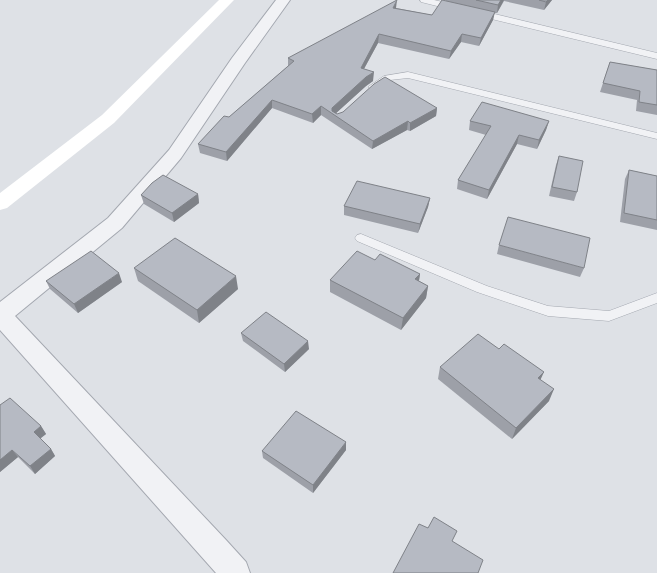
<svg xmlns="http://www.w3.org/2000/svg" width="657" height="573" font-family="'DM Sans',sans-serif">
  <rect width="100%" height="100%" fill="#dee1e6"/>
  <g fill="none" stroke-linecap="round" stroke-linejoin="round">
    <defs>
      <g id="service">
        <path d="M420,0H434L460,6L461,8L457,11L421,2Z"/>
        <path d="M478,10L657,53V59L475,15L474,13Z"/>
        <path d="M408,72L657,133V139L408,78L390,80L373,90L368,87L384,76Z"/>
        <path d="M361,234L487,286L548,306L609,311L657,293V303L609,321L548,316L477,292L357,241L355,238L357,235Z"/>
      </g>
      <path id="minor" d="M276,0H290L245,63L181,158L122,228L15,316L226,540L246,562L250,573H216L0,330V302L108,218L169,150L232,58Z"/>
    </defs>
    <use href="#service" stroke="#a4a8b0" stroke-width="1"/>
    <use href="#minor" stroke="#a4a8b0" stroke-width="2"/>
    <use href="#service" fill="#f1f2f5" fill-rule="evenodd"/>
    <use href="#minor" fill="#f1f2f5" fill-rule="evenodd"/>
    <path fill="#fff" fill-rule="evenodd" d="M219,0H234L114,123L7,208L0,210V193L102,115Z"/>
  </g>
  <g fill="#9da0a8">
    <path d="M446,0H552L544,10L504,1L497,13H494L493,20L479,46L461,42L449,59L378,43L364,69L373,81L366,86L336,113L337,114L437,108L436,116L410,131L407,130L372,149L321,115L313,123L272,108L227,161L200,153L198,144L288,66V58L396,8L432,15Z"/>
    <path d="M610,62L657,70V115L636,111L637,100L600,92Z"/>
    <path d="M470,121H549L546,130L537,149L517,144L487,199L457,189L458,180L486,135L469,130Z"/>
    <path d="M559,156L577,192L574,201L549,196L556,165Z"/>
    <path d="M629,170L657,176V230L620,222L625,179Z"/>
    <path d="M198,194L199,203L174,222L144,204L141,195Z"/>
    <path d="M430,198L428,207L418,233L344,215V206Z"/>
    <path d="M499,245L584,268L580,277L497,254Z"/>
    <path d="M375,260L420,274L419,281L428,286L426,298L401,330L330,292V280Z"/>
    <path d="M134,268L238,289L199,323L138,281Z"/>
    <path d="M46,281L122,282L78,313L50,289Z"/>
    <path d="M241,333L309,349L285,372L243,341Z"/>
    <path d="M440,367L540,379L549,401L512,439L438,379Z"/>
    <path d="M0,405L41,426L46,434L40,439L51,449L55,456L35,474L18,457L0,472Z"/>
    <path d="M346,450L313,493L263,458L262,451Z"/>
  </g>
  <g fill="#7f8288">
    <path d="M397,0L396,8L392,16L393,8Z"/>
    <path d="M501,0H504L497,13L498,5Z"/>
    <path d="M548,0H552L544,10L546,2Z"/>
    <path d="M495,12L493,20L479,46L481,38Z"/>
    <path d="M379,34L378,43L360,76L361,68Z"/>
    <path d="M462,34L461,42L449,59L451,51Z"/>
    <path d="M374,72L373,81L366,86L334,115L332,113V108L366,77Z"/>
    <path d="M272,100V108L227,161L226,152Z"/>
    <path d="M321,106V115L313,123L312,114Z"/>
    <path d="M437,108L436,116L410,131V123Z"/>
    <path d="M408,121L407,130L372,149L373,141Z"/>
    <path d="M549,121L546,130L537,149L539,140Z"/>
    <path d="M519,135L517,144L487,199L489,190Z"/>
    <path d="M198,194L199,203L174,222L172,213Z"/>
    <path d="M430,198L428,207L418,233L420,224Z"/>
    <path d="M119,273L122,282L78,313L74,304Z"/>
    <path d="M420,274L418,286L415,279Z"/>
    <path d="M236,276L238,289L199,323L197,310Z"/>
    <path d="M428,286L426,298L401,330L403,318Z"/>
    <path d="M308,341L309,349L285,372L284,364Z"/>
    <path d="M544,372L539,383L538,378Z"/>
    <path d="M554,389L549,401L512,439L516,428Z"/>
    <path d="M41,426L46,434L38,440L34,432Z"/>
    <path d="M346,442V450L313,493V485Z"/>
    <path d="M51,449L55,456L35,474L30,466Z"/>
    <path d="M12,450L18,457L0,472V460Z"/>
  </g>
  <g fill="#b6bac3" stroke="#7f8288">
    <path d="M397,0L393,8L432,15L442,0L495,12L481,38L462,34L451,51L379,34L361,68L374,72L366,77L332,108V111L337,114L343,112L374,84L385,77L437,108L410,123L408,121L373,141L321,106L312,114L272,100L226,152L198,144L224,116L229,117L294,61L288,58Z"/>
    <path d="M476,0H501L498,5Z"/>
    <path d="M539,0H548L546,2Z"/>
    <path d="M610,62L657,70V105L639,102L640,91L603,83Z"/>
    <path d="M482,102L549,121L539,140L519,135L489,190L458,180L491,126L470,121Z"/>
    <path d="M559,156L583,161L577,192L552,187Z"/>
    <path d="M629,170L657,176V220L624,213Z"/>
    <path d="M163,175L198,194L172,213L141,195L152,183Z"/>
    <path d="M357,181L430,198L420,224L344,206Z"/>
    <path d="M508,217L590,238L584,268L499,245Z"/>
    <path d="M175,238L236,276L197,310L134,268Z"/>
    <path d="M91,251L119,273L74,304L46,281Z"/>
    <path d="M357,251L375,260L380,254L420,274L415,279L428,286L403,318L330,280Z"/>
    <path d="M266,312L308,341L284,364L241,333Z"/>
    <path d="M478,334L499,349L504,344L544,372L538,378L554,389L516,428L440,367Z"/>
    <path d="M10,398L41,426L34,432L51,449L30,466L12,450L0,460V405Z"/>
    <path d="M296,411L346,442L313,485L262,451Z"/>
    <path d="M434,517L457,531L452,541L483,560L478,573H393L419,524L428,528Z"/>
  </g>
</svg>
